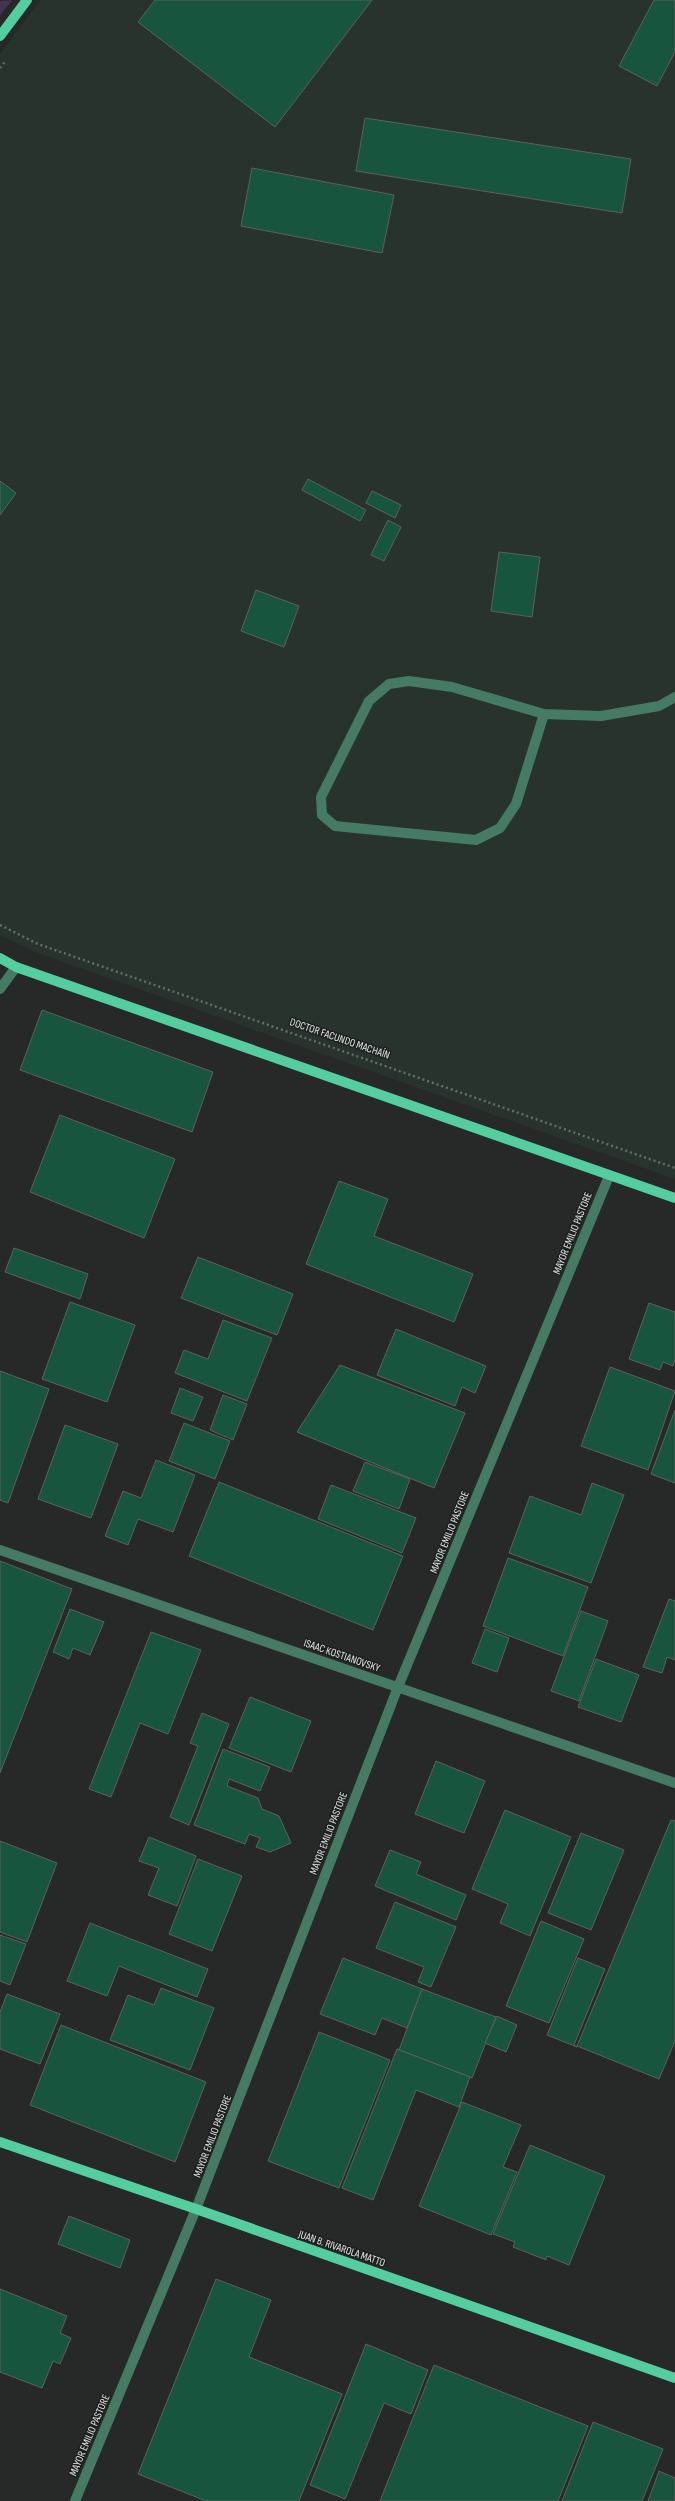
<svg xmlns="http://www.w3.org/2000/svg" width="675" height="2501" font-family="'Sofia Sans Condensed',sans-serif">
  <rect width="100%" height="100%" fill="#262928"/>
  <path fill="#29332e" d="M41,0H675V1179L35,952L0,935V54Z"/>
  <path fill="#453353" d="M12,0L0,16V1Z"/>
  <g fill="#18553f" stroke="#5d615f">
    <path d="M155,0H372L275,127L138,22Z"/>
    <path d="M654,0H675V52L657,86L619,66Z"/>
    <path d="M365,118L631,159L622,213L356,171Z"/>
    <path d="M252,168L394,195L382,253L241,226Z"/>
    <path d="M308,479L366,510L360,521L302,490Z"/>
    <path d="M0,481L16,493L0,515Z"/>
    <path d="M372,491L401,505L395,518L366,503Z"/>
    <path d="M388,520L401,527L384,561L371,555Z"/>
    <path d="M499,552L540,557L532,617L491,611Z"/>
    <path d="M256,590L299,606L284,647L241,631Z"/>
    <path d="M42,1010L213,1072L192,1132L20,1070Z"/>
    <path d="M60,1115L175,1159L144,1238L30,1192Z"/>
    <path d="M339,1181L388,1199L374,1236L473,1274L454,1322L306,1264Z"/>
    <path d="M14,1248L88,1274L80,1299L5,1272Z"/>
    <path d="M198,1257L293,1294L277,1335L181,1298Z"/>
    <path d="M70,1302L135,1325L107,1402L42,1379Z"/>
    <path d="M649,1303L675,1312V1360L673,1366L663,1362L660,1370L629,1359Z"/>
    <path d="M223,1320L272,1338L247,1401L175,1373L184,1350L208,1359Z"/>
    <path d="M396,1329L486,1366L475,1393L462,1387L455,1406L377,1375Z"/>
    <path d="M340,1365L465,1413L434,1488L297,1432Z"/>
    <path d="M610,1367L675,1391L648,1470L581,1446Z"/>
    <path d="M0,1371L49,1389L8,1503L0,1500Z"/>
    <path d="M180,1388L203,1397L193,1421L171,1413Z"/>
    <path d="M223,1395L247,1404L233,1440L210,1430Z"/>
    <path d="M675,1410V1483L651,1474Z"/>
    <path d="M184,1423L230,1441L215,1479L169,1461Z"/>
    <path d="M65,1425L118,1444L91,1518L38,1499Z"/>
    <path d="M156,1460L195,1475L173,1532L138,1519L128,1545L105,1536L123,1491L141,1498Z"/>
    <path d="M365,1462L410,1479L399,1509L353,1491Z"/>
    <path d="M219,1482L403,1556L373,1630L189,1556Z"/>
    <path d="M592,1483L624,1495L591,1583L509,1553L530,1496L581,1515Z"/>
    <path d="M331,1485L416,1518L402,1553L318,1519Z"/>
    <path d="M508,1558L588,1587L563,1656L483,1626Z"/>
    <path d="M0,1561L72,1589L0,1773Z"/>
    <path d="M669,1599L675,1601V1660L667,1657L662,1673L643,1667Z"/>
    <path d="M70,1609L104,1622L90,1655L73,1648L69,1659L53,1652Z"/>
    <path d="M581,1611L608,1621L579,1701L551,1691Z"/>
    <path d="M485,1629L509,1638L497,1672L472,1663Z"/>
    <path d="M151,1632L201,1650L168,1734L140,1723L111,1797L89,1789Z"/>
    <path d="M596,1659L639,1675L621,1722L578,1707Z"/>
    <path d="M250,1697L311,1721L291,1772L229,1748Z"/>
    <path d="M202,1713L229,1724L189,1825L170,1817L198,1746L190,1743Z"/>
    <path d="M223,1749L270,1767L260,1791L229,1779L227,1786L258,1798L262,1809L279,1816L291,1843L270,1852L256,1847L260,1838L249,1834L245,1844L194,1825Z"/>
    <path d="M436,1761L485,1781L464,1833L415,1814Z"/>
    <path d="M505,1810L571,1837L530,1936L500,1923L508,1904L472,1889Z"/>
    <path d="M671,1820L675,1821V2041L659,2079L577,2046Z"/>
    <path d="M581,1833L624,1850L591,1930L548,1913Z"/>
    <path d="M149,1837L196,1856L177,1906L148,1895L159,1868L139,1861Z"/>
    <path d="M0,1841L57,1863L27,1942L0,1932Z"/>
    <path d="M390,1850L421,1862L416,1874L466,1895L456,1920L375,1886Z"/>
    <path d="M198,1859L242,1876L212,1951L169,1934Z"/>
    <path d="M395,1902L456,1927L431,1987L418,1982L424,1967L376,1948Z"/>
    <path d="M541,1921L584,1939L549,2023L506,2006Z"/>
    <path d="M90,1923L208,1969L197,1997L119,1966L107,1996L67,1981Z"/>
    <path d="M0,1935L26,1944L10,1985L0,1981Z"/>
    <path d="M343,1958L422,1989L407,2028L382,2018L375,2035L320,2014Z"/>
    <path d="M578,1958L605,1969L574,2045L577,2047L547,2035Z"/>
    <path d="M161,1988L214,2008L190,2070L110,2040L128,1995L154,2005Z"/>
    <path d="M422,1989L496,2017L472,2078L399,2050Z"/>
    <path d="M7,1994L60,2014L40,2064L0,2049V2012Z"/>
    <path d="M497,2016L517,2025L506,2052L485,2043Z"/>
    <path d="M61,2025L206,2082L175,2162L30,2105Z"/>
    <path d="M319,2032L390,2060L339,2188L268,2161Z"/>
    <path d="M397,2049L470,2077L459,2107L416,2090L373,2200L342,2188Z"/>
    <path d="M462,2102L521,2125L503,2167L517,2172L491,2235L419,2206Z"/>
    <path d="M530,2145L605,2176L569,2265L547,2256L546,2260L513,2247L515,2242L493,2234Z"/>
    <path d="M69,2216L130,2240L120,2268L58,2244Z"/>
    <path d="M216,2279L271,2300L249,2357L342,2394L299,2501H206L138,2474Z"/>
    <path d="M0,2289L67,2316L60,2333L71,2338L60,2364L53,2361L42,2388L0,2372Z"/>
    <path d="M366,2344L428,2370L411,2414L384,2403L345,2499L310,2485Z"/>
    <path d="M434,2365L588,2426L558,2501H380Z"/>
    <path d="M593,2422L663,2449L642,2501H562Z"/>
    <path d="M659,2471L675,2478V2501H648Z"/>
  </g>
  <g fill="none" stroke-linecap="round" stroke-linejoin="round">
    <g stroke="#686b6a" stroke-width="2.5" stroke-dasharray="2 3" stroke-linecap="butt">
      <path d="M0,68L6,60"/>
      <path d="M0,925L38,944L675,1168"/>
    </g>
    <g stroke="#457b64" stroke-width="10">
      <path d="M544,714L516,804L500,828L476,840L335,826L322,815L321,797L369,701L389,684L409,681L452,687L544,714L601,716L659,706L675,697"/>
      <path d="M0,989L16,967"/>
      <path d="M0,1550L675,1783"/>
      <path d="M75,2501L196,2209L398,1687L609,1176"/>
    </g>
    <g stroke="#54cd9f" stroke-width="10">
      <path d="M0,36L27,0"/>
      <path d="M0,958L16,967L675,1198"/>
      <path d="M0,2142L196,2209L675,2378"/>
    </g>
  </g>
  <g text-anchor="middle" stroke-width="3" stroke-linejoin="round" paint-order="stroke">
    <g font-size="11" fill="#e2e5e4" stroke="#1c201e">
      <text transform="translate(340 1038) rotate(19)" y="4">DOCTOR FACUNDO MACHAÍN</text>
      <text transform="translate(572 1233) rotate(-68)" y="4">MAYOR EMILIO PASTORE</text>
      <text transform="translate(449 1532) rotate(-68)" y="4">MAYOR EMILIO PASTORE</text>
      <text transform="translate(342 1655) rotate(19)" y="4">ISAAC KOSTIANOVSKY</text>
      <text transform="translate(328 1833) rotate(-69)" y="4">MAYOR EMILIO PASTORE</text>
      <text transform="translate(212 2136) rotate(-69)" y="4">MAYOR EMILIO PASTORE</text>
      <text transform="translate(342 2248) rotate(19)" y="4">JUAN B. RIVAROLA MATTO</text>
      <text transform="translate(89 2435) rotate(-67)" y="4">MAYOR EMILIO PASTORE</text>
    </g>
  </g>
</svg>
